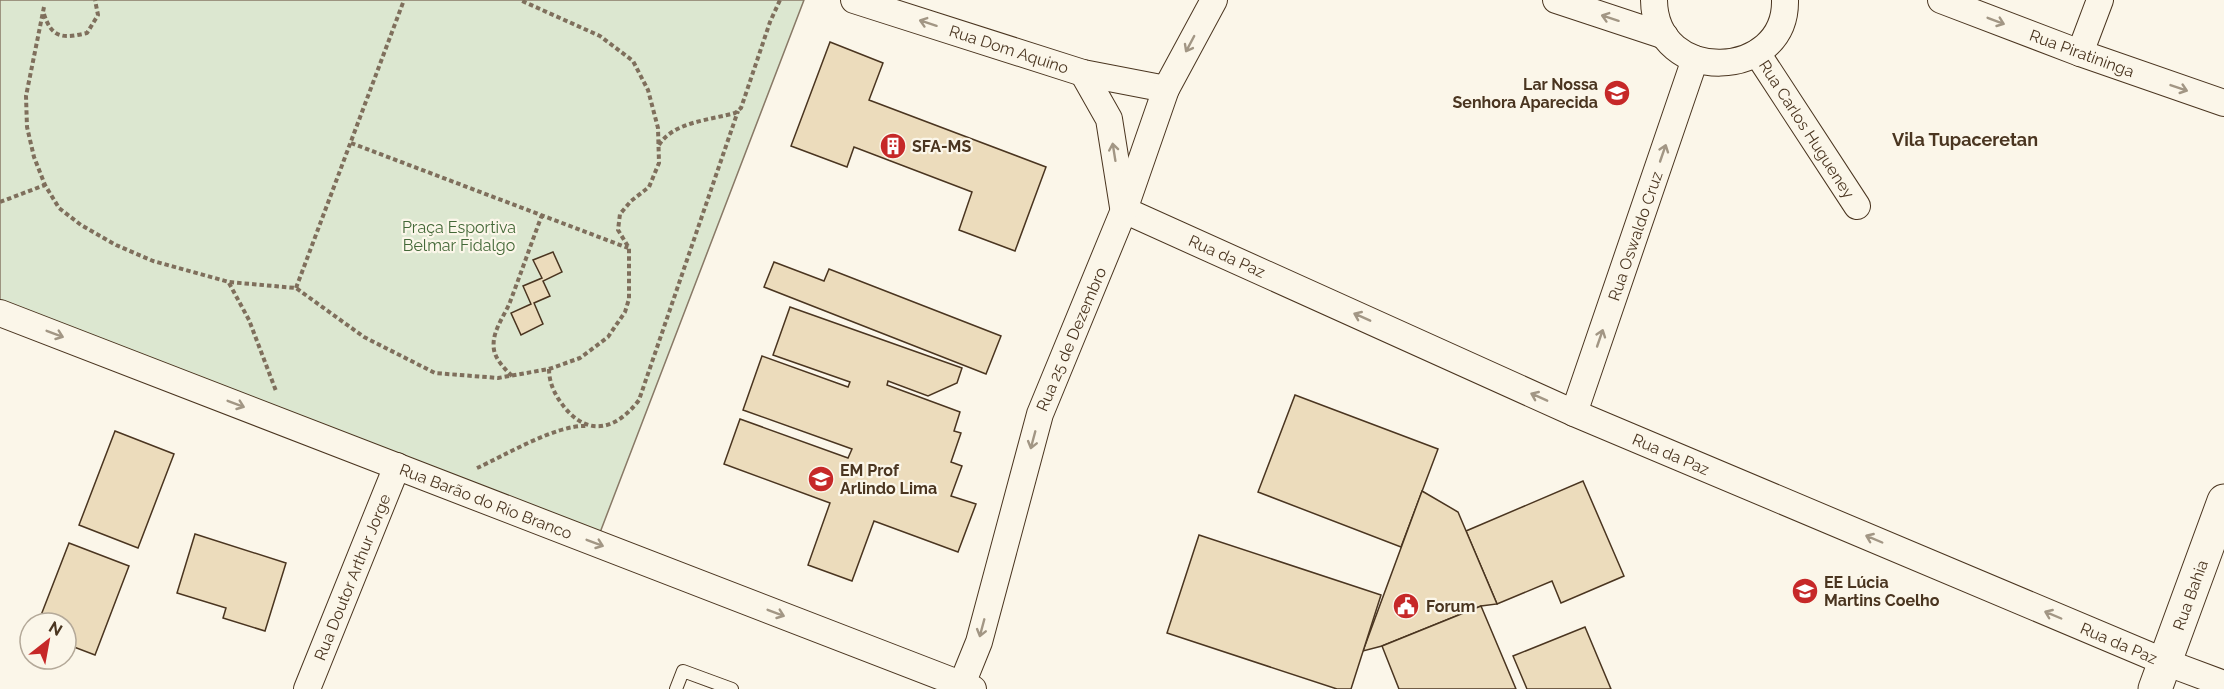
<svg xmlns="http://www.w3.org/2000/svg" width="2224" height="689" font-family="Raleway,sans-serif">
  <rect width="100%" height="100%" fill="#fbf6e9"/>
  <path fill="#dce7d0" stroke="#887966" stroke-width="1.5" d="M0,0H804L596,543L0,313Z"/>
  <g fill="#ecdcbc" stroke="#4a3520" stroke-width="1.5">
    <path d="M830,42L883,63L869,100L1046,167L1015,251L959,230L972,192L854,147L847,167L791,146Z"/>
    <path d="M553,252L562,272L543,281L550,296L534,303L543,324L521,335L511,313L531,304L523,286L542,278L533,260Z"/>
    <path d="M774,262L824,281L829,269L1001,336L986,374L764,287Z"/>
    <path d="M790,307L962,368L957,383L928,396L888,381L887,385L960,412L954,431L961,433L951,462L962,466L951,496L976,504L958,552L874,521L852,581L808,565L830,503L724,464L740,419L848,458L852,449L743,410L762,356L848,387L850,382L773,355Z"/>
    <path d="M1295,395L1438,449L1401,547L1258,492Z"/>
    <path d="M115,431L174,454L138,548L79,525Z"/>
    <path d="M1583,481L1624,576L1561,603L1552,581L1497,604L1466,531Z"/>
    <path d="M1422,491L1458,512L1497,604L1481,606L1382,646L1363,651Z"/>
    <path d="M195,534L286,563L265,631L223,618L226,608L177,593Z"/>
    <path d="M1199,535L1381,595L1351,689H1337L1167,633Z"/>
    <path d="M69,543L129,566L95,655L66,644V623H38Z"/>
    <path d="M1481,606L1516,689H1399L1382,646Z"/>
    <path d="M1585,627L1611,689H1527L1513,656Z"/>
  </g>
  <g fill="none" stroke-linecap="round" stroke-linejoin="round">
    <defs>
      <path id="lane" d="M676,689L683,671L732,689"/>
      <g id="street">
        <path d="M854,0L1083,73L1166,89"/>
        <path d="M1556,0L1665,36"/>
        <path d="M1654,0C1655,86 1787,81 1785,0"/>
        <path d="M1941,0L2080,53L2224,103"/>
        <path d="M1757,53L1857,206"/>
        <path d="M2080,53L2100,0"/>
        <path d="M1083,73L1109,119L1123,207"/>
        <path d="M1124,210L1574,413L2165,662L2224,684"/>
        <path d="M0,313L973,689"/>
        <path d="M1574,413L1695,59"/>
        <path d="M307,689L397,466"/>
        <path d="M960,689L979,642L1040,414L1124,210L1166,89L1214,0"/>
      </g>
      <path id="secondary" d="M2155,689L2224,501"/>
    </defs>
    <use href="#lane" stroke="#4a3520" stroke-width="14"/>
    <use href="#street" stroke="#4a3520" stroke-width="28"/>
    <use href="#secondary" stroke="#4a3520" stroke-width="35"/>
    <g stroke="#7f6f5c" stroke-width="4" stroke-dasharray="4.5 3" stroke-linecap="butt">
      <path d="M44,7L26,96L27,127L34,157L45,185L59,208L81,225L116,245L153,261L229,282L296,288L364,337L435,373L498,378L549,369L580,358L608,337L625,312L629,299V248L618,230L620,214L631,201L649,187L659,163L658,128L648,90L633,61L600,36L520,0"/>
      <path d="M44,14C52,40 65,38 87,33L98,15L95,0"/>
      <path d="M351,143L628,248"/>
      <path d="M659,145C673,122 710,120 735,113L741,108L770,22L780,0"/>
      <path d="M0,202L45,185"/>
      <path d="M229,283L249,320L276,391"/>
      <path d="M296,288L404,0"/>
      <path d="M549,369C549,384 556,397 565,408C590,438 618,428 639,400L738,111"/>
      <path d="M512,376C504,368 496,360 494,350C491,332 504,317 510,302C521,273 531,244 542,215"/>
      <path d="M477,468C506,455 555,425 586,426"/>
    </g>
    <use href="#lane" stroke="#fbf6e9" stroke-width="12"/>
    <use href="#street" stroke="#fbf6e9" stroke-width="26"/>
    <use href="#secondary" stroke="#fbf6e9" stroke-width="33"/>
  </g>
  <defs><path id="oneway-shaft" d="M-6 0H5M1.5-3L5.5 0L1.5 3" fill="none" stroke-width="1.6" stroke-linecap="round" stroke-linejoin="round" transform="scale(1.5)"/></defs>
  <g stroke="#a29684">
    <use href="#oneway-shaft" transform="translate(1610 18) rotate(-162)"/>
    <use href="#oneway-shaft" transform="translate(1996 21) rotate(21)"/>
    <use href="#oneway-shaft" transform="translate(928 23) rotate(-162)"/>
    <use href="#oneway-shaft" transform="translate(1190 44) rotate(118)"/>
    <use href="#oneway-shaft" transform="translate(2179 88) rotate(19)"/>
    <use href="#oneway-shaft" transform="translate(1114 152) rotate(-99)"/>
    <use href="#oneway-shaft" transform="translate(1663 153) rotate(-71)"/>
    <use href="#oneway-shaft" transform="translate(1362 317) rotate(-156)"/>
    <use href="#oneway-shaft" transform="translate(55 334) rotate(21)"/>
    <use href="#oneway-shaft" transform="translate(1600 338) rotate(-71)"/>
    <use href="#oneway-shaft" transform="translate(1539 397) rotate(-156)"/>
    <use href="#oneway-shaft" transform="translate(236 404) rotate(21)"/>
    <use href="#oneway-shaft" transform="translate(1033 440) rotate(105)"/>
    <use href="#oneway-shaft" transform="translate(1874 539) rotate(-157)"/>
    <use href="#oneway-shaft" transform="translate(595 543) rotate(21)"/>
    <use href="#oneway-shaft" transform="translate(776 613) rotate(21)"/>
    <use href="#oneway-shaft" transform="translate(2053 615) rotate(-157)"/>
    <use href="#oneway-shaft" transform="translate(982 628) rotate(105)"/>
  </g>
  <defs>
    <symbol id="school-disc" viewBox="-11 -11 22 22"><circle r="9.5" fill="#c62828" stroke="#fbf6e9"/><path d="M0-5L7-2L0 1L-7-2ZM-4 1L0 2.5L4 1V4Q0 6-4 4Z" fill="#fff"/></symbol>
    <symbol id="building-disc" viewBox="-11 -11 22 22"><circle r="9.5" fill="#c62828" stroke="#fbf6e9"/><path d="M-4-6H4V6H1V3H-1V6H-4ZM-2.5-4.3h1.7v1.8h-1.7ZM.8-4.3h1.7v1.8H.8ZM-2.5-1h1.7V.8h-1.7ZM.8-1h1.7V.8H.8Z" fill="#fff"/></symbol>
    <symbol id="civic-disc" viewBox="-11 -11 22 22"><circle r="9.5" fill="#c62828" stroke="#fbf6e9"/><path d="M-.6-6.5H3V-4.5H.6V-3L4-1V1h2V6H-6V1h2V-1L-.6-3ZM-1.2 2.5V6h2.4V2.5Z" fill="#fff"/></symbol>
  </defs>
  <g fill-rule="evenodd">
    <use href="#school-disc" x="1602" y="78" width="30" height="30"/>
    <use href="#building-disc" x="878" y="131" width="30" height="30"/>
    <use href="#school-disc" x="806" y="464" width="30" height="30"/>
    <use href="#school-disc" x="1790" y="576" width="30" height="30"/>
    <use href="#civic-disc" x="1391" y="591" width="30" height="30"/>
  </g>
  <g text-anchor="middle" stroke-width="4.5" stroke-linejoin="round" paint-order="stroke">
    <g font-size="16" fill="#4a3520" stroke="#fbf6e9">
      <text transform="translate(1009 49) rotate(18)" y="6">Rua Dom Aquino</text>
      <text transform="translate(2082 53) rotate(20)" y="6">Rua Piratininga</text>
      <text transform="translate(1807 129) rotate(57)" y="6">Rua Carlos Hugueney</text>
      <text transform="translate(1635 236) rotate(-71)" y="6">Rua Oswaldo Cruz</text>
      <text transform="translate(1227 256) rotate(24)" y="6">Rua da Paz</text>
      <text transform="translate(1071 339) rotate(-67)" y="6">Rua 25 de Dezembro</text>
      <text transform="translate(1671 454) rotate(23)" y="6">Rua da Paz</text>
      <text transform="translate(486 501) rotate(21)" y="6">Rua Barão do Rio Branco</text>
      <text transform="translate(352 577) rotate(-68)" y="6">Rua Doutor Arthur Jorge</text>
      <text transform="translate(2190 595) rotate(-70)" y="6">Rua Bahia</text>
      <text transform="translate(2119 643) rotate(23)" y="6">Rua da Paz</text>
    </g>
    <g font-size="16" font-weight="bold" fill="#4a3520" stroke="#fbf6e9" text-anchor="start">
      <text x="1598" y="90" text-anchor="end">Lar Nossa<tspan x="1598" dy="18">Senhora Aparecida</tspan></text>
      <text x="912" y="152">SFA-MS</text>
      <text x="840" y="476">EM Prof<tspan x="840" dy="18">Arlindo Lima</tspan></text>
      <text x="1824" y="588">EE Lúcia<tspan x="1824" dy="18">Martins Coelho</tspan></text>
      <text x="1426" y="612">Forum</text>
    </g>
    <g font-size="16" fill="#436837" stroke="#fbf6e9">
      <text x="459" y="233">Praça Esportiva<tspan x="459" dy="18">Belmar Fidalgo</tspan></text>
    </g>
    <g font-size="18" font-weight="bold" fill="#4a3520" stroke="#fbf6e9">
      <text x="1965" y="146">Vila Tupaceretan</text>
    </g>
  </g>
  <g transform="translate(48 641) rotate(31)"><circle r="28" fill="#fbf6e9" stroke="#b4a999" stroke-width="1.5"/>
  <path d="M0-4.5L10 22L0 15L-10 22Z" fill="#c62828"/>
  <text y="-9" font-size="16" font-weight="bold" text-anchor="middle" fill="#4a3520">N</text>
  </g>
</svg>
